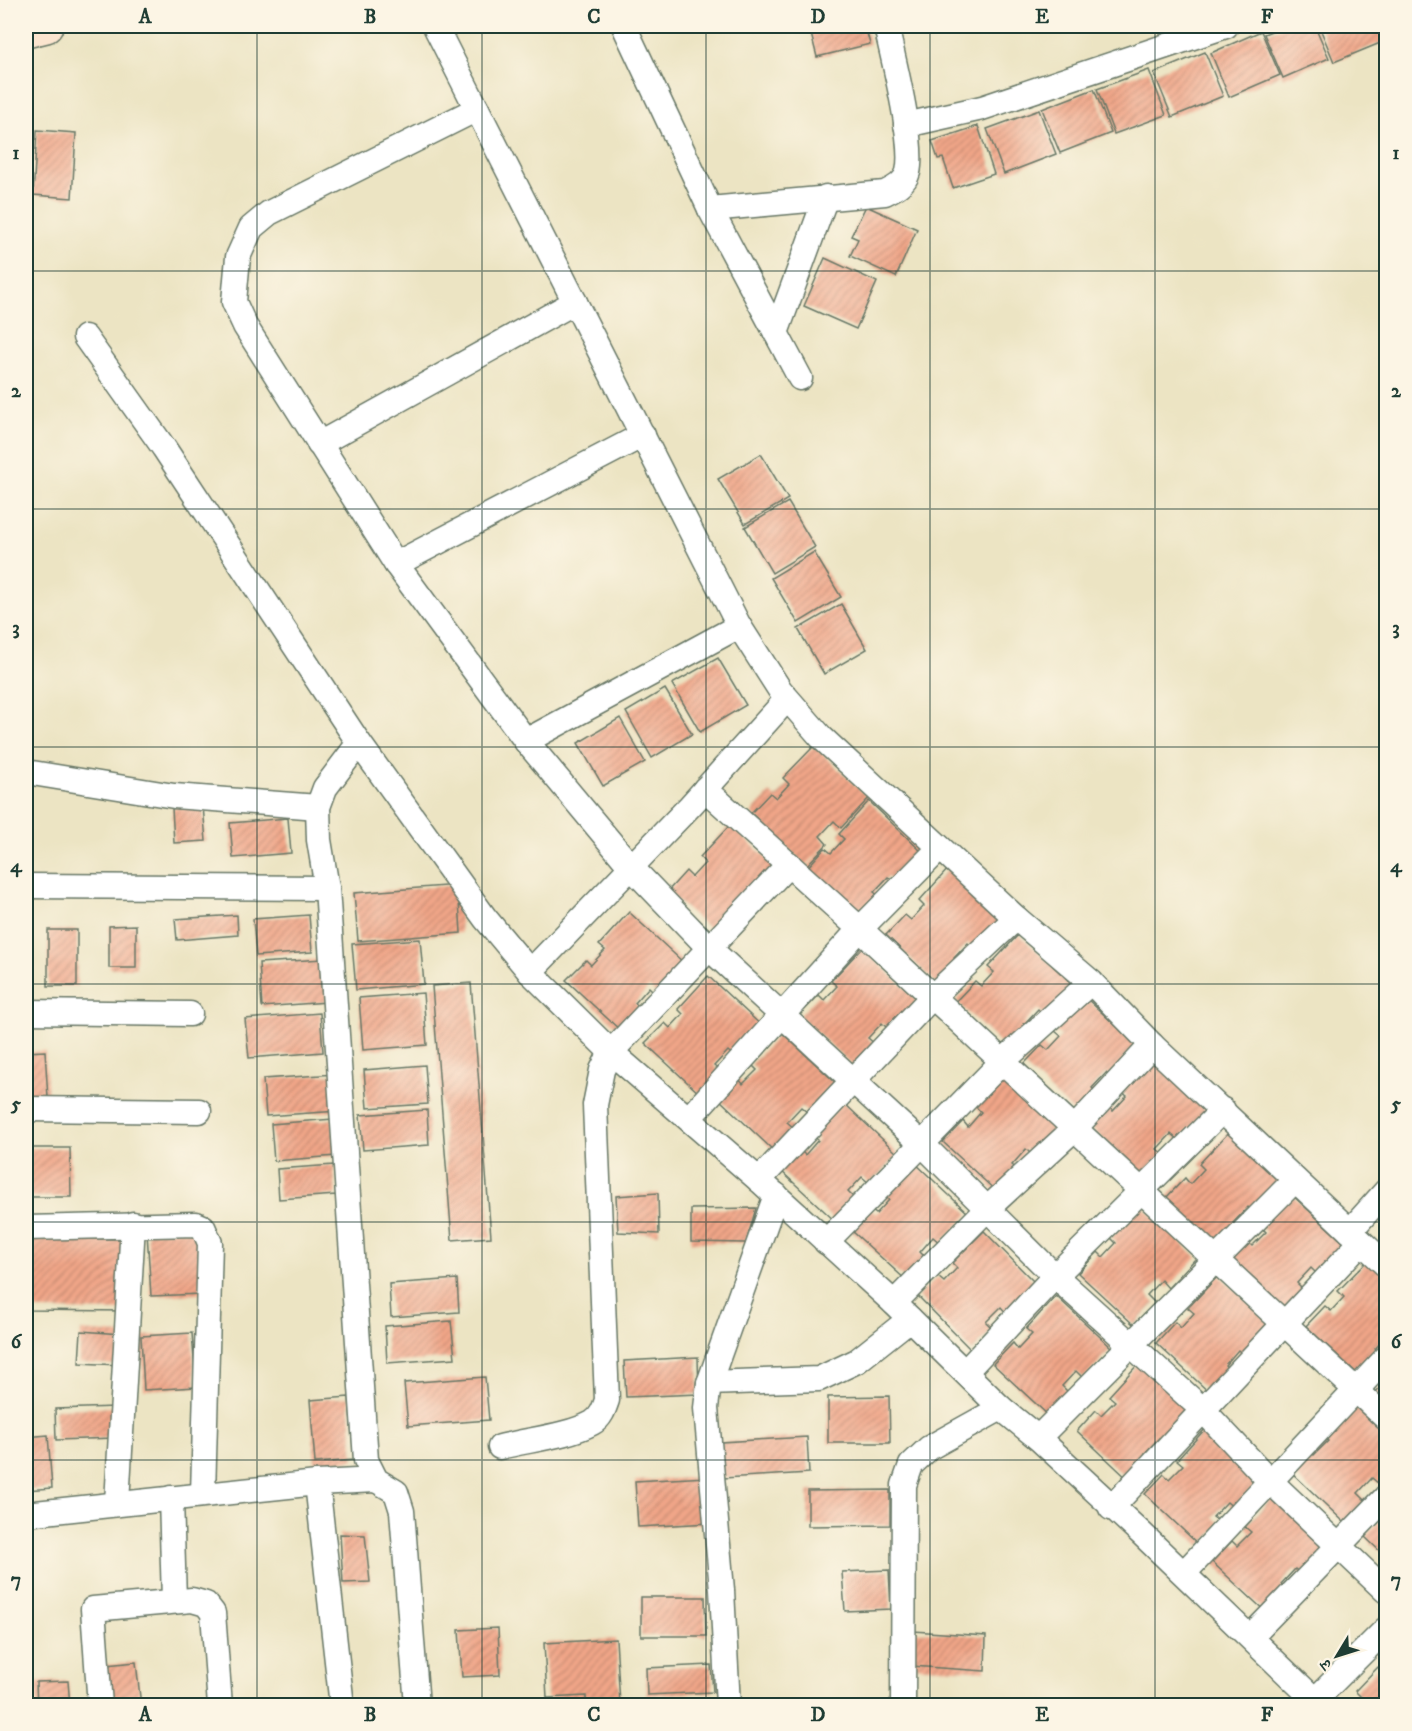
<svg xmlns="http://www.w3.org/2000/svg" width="1412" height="1731" font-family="'IM FELL DW Pica','Noto Serif Devanagari',serif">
  <defs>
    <pattern id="building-hatch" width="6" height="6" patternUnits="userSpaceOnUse" patternTransform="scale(1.5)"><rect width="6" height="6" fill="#f1a688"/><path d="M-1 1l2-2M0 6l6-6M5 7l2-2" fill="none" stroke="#c38870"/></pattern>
  </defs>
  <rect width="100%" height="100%" fill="#fcf5e5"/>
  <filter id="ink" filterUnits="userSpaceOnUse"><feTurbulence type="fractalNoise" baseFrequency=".0167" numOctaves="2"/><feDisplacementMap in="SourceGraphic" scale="12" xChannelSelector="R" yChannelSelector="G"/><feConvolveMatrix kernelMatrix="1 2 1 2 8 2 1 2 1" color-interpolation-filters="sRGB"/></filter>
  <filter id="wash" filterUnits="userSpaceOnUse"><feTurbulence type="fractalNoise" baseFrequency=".008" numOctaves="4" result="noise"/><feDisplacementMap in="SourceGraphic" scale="24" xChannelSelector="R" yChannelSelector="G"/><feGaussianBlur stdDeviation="1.35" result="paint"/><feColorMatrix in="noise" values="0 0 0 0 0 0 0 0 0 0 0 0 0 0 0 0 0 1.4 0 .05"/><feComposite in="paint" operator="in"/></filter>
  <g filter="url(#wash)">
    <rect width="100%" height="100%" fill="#ece4c3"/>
    <g id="blocks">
      <g fill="url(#building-hatch)">
        <path d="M809,26H865L870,44L817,57Z"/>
        <path d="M1284,26H1315L1329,58L1283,78L1264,34Z"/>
        <path d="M1319,26H1379L1385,41L1334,62Z"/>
        <path d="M1261,31L1280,75L1229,97L1211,53Z"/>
        <path d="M1205,52L1223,96L1172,117L1154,73Z"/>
        <path d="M1149,70L1166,115L1114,134L1097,89Z"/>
        <path d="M1094,89L1111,133L1060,153L1042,109Z"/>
        <path d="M1039,110L1056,154L1004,174L987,129Z"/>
        <path d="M978,126L994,174L953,188L943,158L938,159L932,141Z"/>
        <path d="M37,130L76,133L72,198L33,195Z"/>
        <path d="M866,206L917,229L896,277L850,256L858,239L851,236Z"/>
        <path d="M825,258L877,282L856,329L804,306Z"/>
        <path d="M761,454L788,499L745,524L718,479Z"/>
        <path d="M788,502L815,547L772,573L745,527Z"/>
        <path d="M814,552L841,597L798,623L771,578Z"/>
        <path d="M841,604L867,649L824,674L798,629Z"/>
        <path d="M718,658L746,705L700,732L672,684Z"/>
        <path d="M665,689L692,734L652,758L626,712Z"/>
        <path d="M620,718L645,762L603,786L578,743Z"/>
        <path d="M814,746L869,798L841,828L834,821L820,836L827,844L806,866L751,813L770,793L776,798L789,784L783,778Z"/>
        <path d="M869,801L924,854L896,884L888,877L874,892L882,899L861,921L806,869L825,848L831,853L844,839L839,834Z"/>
        <path d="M203,806L206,841L174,843L172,808Z"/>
        <path d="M288,818L291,853L233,858L230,823Z"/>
        <path d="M730,825L779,869L714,933L667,892L686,871L692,877L705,863L700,857Z"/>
        <path d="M949,868L1004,920L976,951L968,943L954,958L962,966L941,988L886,935L905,915L911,920L924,906L919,901Z"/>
        <path d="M458,885L461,933L358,941L354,893Z"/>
        <path d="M629,912L685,964L657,995L649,987L635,1003L643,1010L622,1032L566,980L586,960L591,965L605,950L599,945Z"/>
        <path d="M237,915L238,935L177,940L175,919Z"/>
        <path d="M309,915L312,952L256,956L253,919Z"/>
        <path d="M136,925V968H109V926Z"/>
        <rect x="48" y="930" width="29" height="56"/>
        <path d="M1019,934L1075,987L1046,1017L1038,1009L1024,1024L1032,1032L1011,1054L956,1001L975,981L981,986L994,972L988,967Z"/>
        <path d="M420,939L424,984L356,990L352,944Z"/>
        <path d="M862,948L918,1000L890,1031L882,1023L868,1038L876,1045L855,1068L799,1016L819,995L824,1000L837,986L831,981Z"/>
        <path d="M323,959L327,1002L262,1007L259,963Z"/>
        <path d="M708,976L764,1028L736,1058L728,1051L714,1066L722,1073L701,1095L645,1043L665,1023L670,1028L683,1014L678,1009Z"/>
        <path d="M471,983L491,1237L452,1240L432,986Z"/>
        <path d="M423,993L427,1045L363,1050L359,998Z"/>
        <path d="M1086,998L1142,1050L1113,1080L1106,1073L1092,1088L1100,1095L1079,1117L1023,1065L1042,1045L1048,1050L1061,1036L1055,1031Z"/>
        <path d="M320,1013L323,1052L249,1058L245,1019Z"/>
        <path d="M781,1032L837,1084L809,1114L801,1107L787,1122L795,1129L774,1151L719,1099L738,1078L743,1084L757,1070L751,1064Z"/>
        <path d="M45,1051L48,1098L26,1099V1052Z"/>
        <path d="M1152,1058L1207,1111L1179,1141L1171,1134L1157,1149L1165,1156L1144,1178L1089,1126L1108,1105L1113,1111L1127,1096L1121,1091Z"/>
        <path d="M425,1065L428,1104L367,1108L364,1070Z"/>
        <path d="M335,1074L339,1111L266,1116L263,1079Z"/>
        <path d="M1006,1074L1062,1126L1034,1157L1026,1149L1012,1165L1020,1172L999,1194L943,1142L963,1121L968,1127L981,1112L976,1107Z"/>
        <path d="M843,1102L898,1154L870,1184L862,1177L848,1192L856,1200L836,1222L780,1170L799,1149L805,1155L818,1140L812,1135Z"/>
        <path d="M427,1110L429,1145L363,1150L360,1115Z"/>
        <path d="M333,1119L336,1156L274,1161L271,1124Z"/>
        <path d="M1229,1132L1284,1185L1255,1215L1248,1207L1233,1223L1241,1229L1220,1251L1165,1199L1185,1178L1190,1184L1204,1169L1199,1164Z"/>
        <path d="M26,1148H70L71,1197H26Z"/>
        <path d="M914,1162L969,1214L941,1244L933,1237L920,1252L927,1259L907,1281L851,1230L870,1209L876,1214L889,1200L883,1195Z"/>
        <path d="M334,1165L336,1195L279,1199L277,1169Z"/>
        <path d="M658,1193L659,1234L618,1232L616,1196Z"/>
        <path d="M1290,1193L1346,1245L1318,1275L1311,1268L1297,1283L1305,1291L1284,1313L1228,1261L1247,1241L1252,1246L1266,1232L1260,1226Z"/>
        <path d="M1141,1205L1197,1257L1168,1288L1161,1280L1147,1295L1155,1303L1134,1325L1078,1273L1098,1252L1103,1257L1116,1243L1111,1238Z"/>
        <path d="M756,1208L746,1243L691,1242V1209Z"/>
        <path d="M197,1230L201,1294L151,1296L147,1232Z"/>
        <path d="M984,1231L1037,1285L1008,1315L1001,1307L986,1322L993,1329L972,1351L918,1296L938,1277L944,1282L957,1268L952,1263Z"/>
        <path d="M26,1238L125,1239V1311L26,1310Z"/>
        <path d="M1369,1259L1386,1275V1336L1375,1349L1383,1356L1362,1378L1306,1326L1325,1306L1331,1311L1344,1297L1338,1291Z"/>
        <path d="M1219,1275L1275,1327L1246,1357L1238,1350L1225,1365L1232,1373L1212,1395L1156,1343L1175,1322L1181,1328L1194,1313L1188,1308Z"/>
        <path d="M457,1279L459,1312L391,1317L389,1284Z"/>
        <path d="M1056,1296L1112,1348L1084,1379L1076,1371L1062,1386L1070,1394L1049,1416L993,1364L1013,1343L1018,1349L1032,1334L1026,1329Z"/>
        <path d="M451,1321L455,1358L387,1363L385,1326Z"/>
        <path d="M81,1331L121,1334L119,1365L79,1363Z"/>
        <path d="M192,1333L196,1387L144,1390L141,1336Z"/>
        <path d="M698,1357L699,1394L626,1397L624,1361Z"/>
        <path d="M1139,1363L1195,1415L1167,1445L1159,1438L1145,1453L1153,1460L1132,1483L1077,1431L1096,1410L1101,1415L1115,1401L1109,1396Z"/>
        <path d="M485,1377L489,1420L408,1426L404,1383Z"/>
        <path d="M1386,1381V1403L1375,1393Z"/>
        <path d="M889,1396L890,1443H828V1397Z"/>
        <path d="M349,1397L354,1460L315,1463L310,1400Z"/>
        <path d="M1352,1403L1386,1435V1479L1380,1485L1372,1478L1358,1493L1366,1501L1345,1523L1290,1471L1309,1450L1314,1455L1328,1441L1322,1436Z"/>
        <path d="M115,1407V1438L56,1440L55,1409Z"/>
        <path d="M1207,1427L1263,1479L1235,1509L1227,1502L1213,1517L1221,1524L1200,1546L1145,1494L1164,1474L1169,1479L1183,1465L1177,1460Z"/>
        <path d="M48,1435L52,1488L26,1490V1437Z"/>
        <path d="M807,1437L809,1473L723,1478L721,1442Z"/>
        <path d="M707,1477L710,1523L638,1527L635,1481Z"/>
        <path d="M890,1490V1525L808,1526V1491Z"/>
        <path d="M1275,1494L1331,1546L1303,1576L1295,1569L1281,1584L1289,1592L1268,1614L1212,1562L1232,1541L1237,1546L1251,1532L1245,1527Z"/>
        <path d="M1384,1516L1386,1518V1557L1365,1537Z"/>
        <path d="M340,1534L365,1535L370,1582L343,1583Z"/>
        <path d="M889,1570L891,1609L845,1611L842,1572Z"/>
        <path d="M641,1597H705L706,1636H641Z"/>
        <path d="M498,1628L500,1675L462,1677L459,1630Z"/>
        <path d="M913,1631L986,1636L985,1671L911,1666Z"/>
        <path d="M616,1639L620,1704L586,1706V1696L547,1698L544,1643Z"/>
        <path d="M136,1662L141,1706H111L106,1665Z"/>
        <path d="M711,1665L713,1692L647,1695L646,1668Z"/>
        <path d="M1378,1667L1383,1672L1386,1669V1706H1370L1355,1691Z"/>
        <path d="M68,1681L70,1706H37L36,1682Z"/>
      </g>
    </g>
  </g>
  <g filter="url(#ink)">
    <use href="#blocks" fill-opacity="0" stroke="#677766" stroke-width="1.5"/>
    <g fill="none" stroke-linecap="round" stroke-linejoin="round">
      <defs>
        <g id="street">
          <path d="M435,26L739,626L780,690L821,737L1016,918L1091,982L1152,1045L1386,1265"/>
          <path d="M624,26L710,209L800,378"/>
          <path d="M477,109L269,213L251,228L238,257L234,302L245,326L396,564L526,741L631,867L710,949L923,1145L1055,1276L1202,1409L1269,1480L1386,1591"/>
          <path d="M906,125L982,108L1226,26"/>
          <path d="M710,209L885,193C895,188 905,183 908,172C915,143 893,58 886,26"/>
          <path d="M776,333L826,197"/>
          <path d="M85,337L164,448L359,743L485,918L530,972L611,1052L759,1180L894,1303L1001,1408L1038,1438L1142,1534L1321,1706"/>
          <path d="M319,444L575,302"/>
          <path d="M396,564L643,435"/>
          <path d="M526,741L739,626"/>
          <path d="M359,743L325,788L318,807L319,840L327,888L366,1460L376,1480L396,1492L402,1511L417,1706"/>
          <path d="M26,772L174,796L318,807"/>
          <path d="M705,789L860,929L1386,1418"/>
          <path d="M26,886L327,888"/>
          <path d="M530,972L690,806L787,699"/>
          <path d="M26,1012L190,1014"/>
          <path d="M26,1109L199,1111"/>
          <path d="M689,1118L858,931L940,848"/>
          <path d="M759,1180L932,997L1016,918"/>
          <path d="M26,1228L196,1224L203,1227L210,1243L203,1494"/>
          <path d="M1350,1231L1386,1191"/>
          <path d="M826,1242L1003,1061L1091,982"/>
          <path d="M894,1303L987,1209L1074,1129L1152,1045"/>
          <path d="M965,1372L1055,1276L1223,1110"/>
          <path d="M709,1383L819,1379L857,1361L910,1319"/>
          <path d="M1038,1438L1295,1180"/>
          <path d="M500,1447C527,1440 568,1436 592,1423C601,1418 604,1409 607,1400L595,1105L602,1070L611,1052L789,864"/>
          <path d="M317,1483L342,1706"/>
          <path d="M171,1498L174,1600"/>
          <path d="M117,1503L133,1224"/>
          <path d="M1111,1508L1361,1242"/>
          <path d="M26,1514L317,1483L376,1480"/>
          <path d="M1184,1573L1386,1358"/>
          <path d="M1251,1636L1386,1497"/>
          <path d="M1315,1700L1386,1629"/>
          <path d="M100,1706L93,1609L192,1600L206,1604L213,1613L220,1706"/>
          <path d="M728,1706L722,1590L706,1408L709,1383L776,1195"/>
          <path d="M903,1706L904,1485L911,1465L929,1448L1001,1408"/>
        </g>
        <path id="secondary" d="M26,31L46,26"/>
      </defs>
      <use href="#street" stroke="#677766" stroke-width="27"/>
      <use href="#secondary" stroke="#677766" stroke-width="36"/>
      <use href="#street" stroke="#fff" stroke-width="24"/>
      <use href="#secondary" stroke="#fbe5cf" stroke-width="33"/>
    </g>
  </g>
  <path fill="none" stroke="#1f3d34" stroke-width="1.5" stroke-opacity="0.55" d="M257,26V1706M482,26V1706M706,26V1706M930,26V1706M1155,26V1706M26,271H1386M26,509H1386M26,747H1386M26,984H1386M26,1222H1386M26,1460H1386"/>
  <rect width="1412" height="1731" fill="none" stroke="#fcf5e5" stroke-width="66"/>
  <g transform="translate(1337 1656) rotate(232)" stroke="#fcf5e5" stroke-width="4.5" paint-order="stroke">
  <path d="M0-4.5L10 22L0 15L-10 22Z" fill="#1f3d34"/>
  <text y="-9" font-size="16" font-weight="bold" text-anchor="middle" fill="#1f3d34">उ</text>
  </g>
  <rect x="33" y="33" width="1346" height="1665" fill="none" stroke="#1f3d34" stroke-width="2"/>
  <g font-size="20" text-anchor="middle" font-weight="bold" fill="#1f3d34">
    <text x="145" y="23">A</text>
    <text x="370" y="23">B</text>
    <text x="594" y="23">C</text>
    <text x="818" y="23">D</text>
    <text x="1042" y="23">E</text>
    <text x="1267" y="23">F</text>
    <text x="16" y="159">1</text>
    <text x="1396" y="159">1</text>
    <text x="16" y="397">2</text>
    <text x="1396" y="397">2</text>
    <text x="16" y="634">3</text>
    <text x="1396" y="634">3</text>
    <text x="16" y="872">4</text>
    <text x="1396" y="872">4</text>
    <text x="16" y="1110">5</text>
    <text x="1396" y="1110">5</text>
    <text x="16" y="1348">6</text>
    <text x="1396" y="1348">6</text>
    <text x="16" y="1586">7</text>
    <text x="1396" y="1586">7</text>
    <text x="145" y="1721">A</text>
    <text x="370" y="1721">B</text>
    <text x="594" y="1721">C</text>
    <text x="818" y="1721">D</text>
    <text x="1042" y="1721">E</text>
    <text x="1267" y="1721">F</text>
  </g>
</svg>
